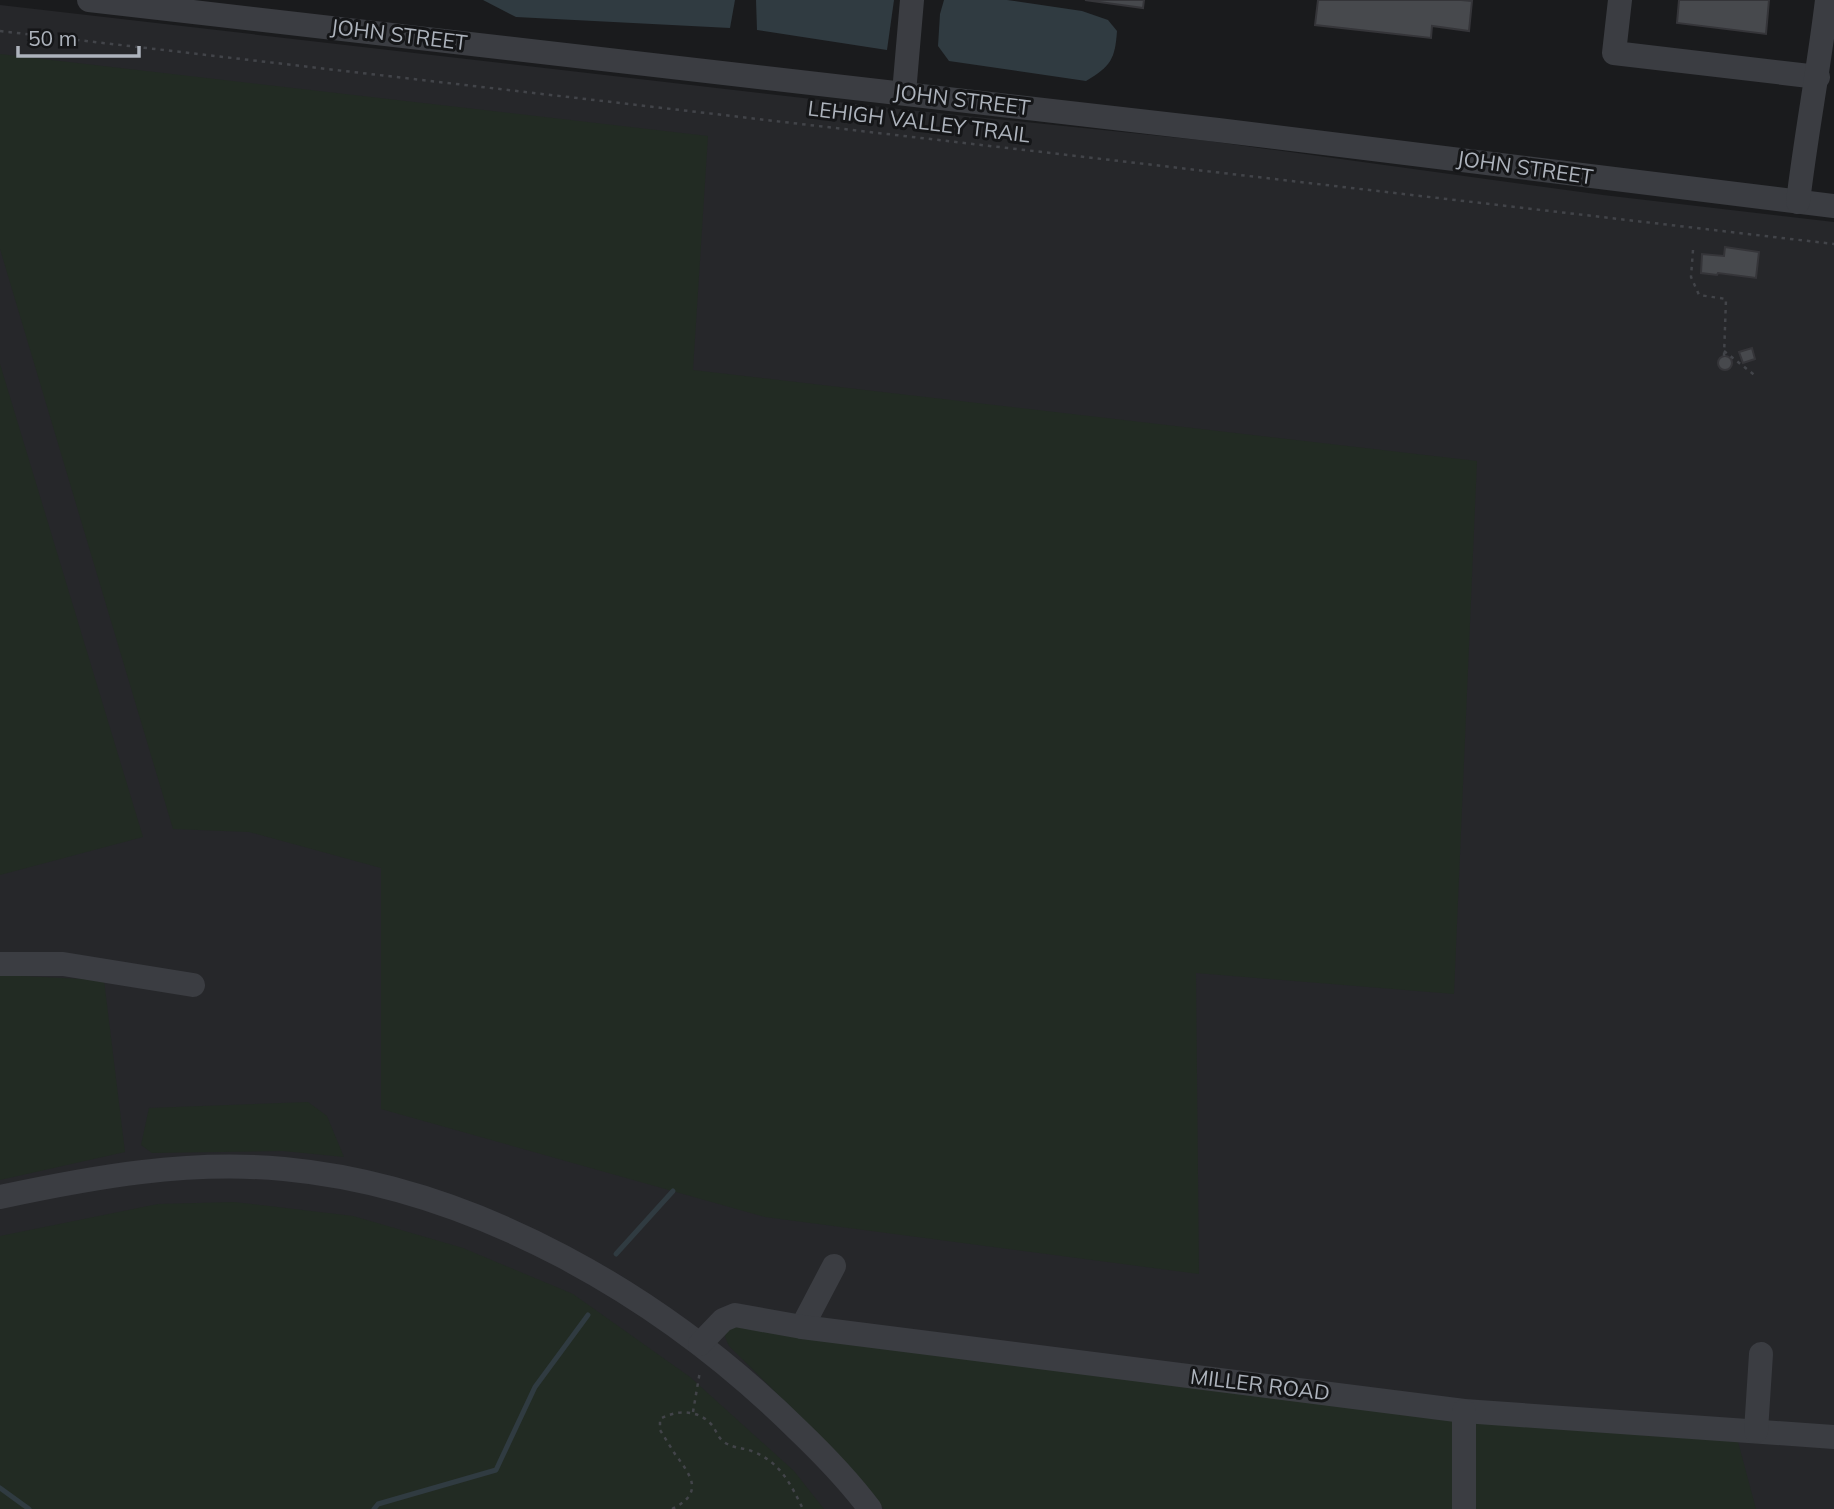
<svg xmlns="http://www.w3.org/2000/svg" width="1834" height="1509" font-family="Mulish,sans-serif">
  <rect width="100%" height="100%" fill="#1a1b1d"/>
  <path fill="#26272a" d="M0,5L899,109L1209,141L1603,195L1834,222V1509H0Z"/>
  <g fill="#222b23">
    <path d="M0,54L708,136L693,370L1477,461L1454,994L1196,973L1199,1274L765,1217L381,1109V868L249,832L173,829L0,249Z"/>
    <path d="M0,364L143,837L0,875Z"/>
    <path d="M0,975L104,980L125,1152L0,1180Z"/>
    <path d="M308,1102L327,1116L344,1157L283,1151L152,1153L141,1145L149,1108Z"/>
    <path d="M234,1202L353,1216L463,1248L573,1294L690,1377L794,1471L824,1509H0V1236L158,1204Z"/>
    <path d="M740,1325L1737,1438L1756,1509H884L830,1446L729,1346L725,1337L726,1328Z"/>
  </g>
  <g fill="#303b41">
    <path d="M483,0H735L730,28L516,17Z"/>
    <path d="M756,0H894L887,50L757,30Z"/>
    <path d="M944,0H1007L1082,11L1108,20L1117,31C1115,59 1111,66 1086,81L949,61L938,46L940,14Z"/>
  </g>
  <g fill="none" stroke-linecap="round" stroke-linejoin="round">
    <g stroke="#303b41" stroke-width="5">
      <path d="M616,1254L673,1191"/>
      <path d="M0,1488L29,1509"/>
      <path d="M374,1509L378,1504L496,1470L535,1387L588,1315"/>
    </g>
  </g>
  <g fill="#47494d" stroke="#353539" stroke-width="2">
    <path d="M1085,0H1144L1143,8Z"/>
    <path d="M1318,0H1461L1472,1L1469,31L1432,26L1431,38L1315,25Z"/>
    <path d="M1679,0H1769L1766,34L1677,23Z"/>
    <path d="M1725,247L1759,252L1756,278L1718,273L1717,275L1701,273L1702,254L1724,256Z"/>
    <path d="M1752,348L1755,359L1743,363L1739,352Z"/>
    <circle cx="1725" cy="363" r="7"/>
  </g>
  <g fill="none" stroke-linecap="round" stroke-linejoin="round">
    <g stroke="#424449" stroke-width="2.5" stroke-dasharray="3.5 5" stroke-linecap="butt">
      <path d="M0,31L1834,244"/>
      <path d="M1693,250L1691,277L1699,295L1726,299L1724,356"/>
      <path d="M1724,351L1757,377"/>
      <path d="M693,1412L700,1371"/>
      <path d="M672,1509C704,1493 692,1477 675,1454C670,1446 665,1438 660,1430V1419C676,1410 697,1409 711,1424C716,1429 717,1437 724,1442C734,1449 743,1447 754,1452C781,1463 791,1485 803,1509"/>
    </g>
    <g stroke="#3b3d42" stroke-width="24">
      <path d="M89,0L1218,130L1834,206"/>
      <path d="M1620,0L1614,53L1818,77"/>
      <path d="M904,93L912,0"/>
      <path d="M1798,202C1806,134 1819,68 1827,0"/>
      <path d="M0,964H63L193,985"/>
      <path d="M0,1197C94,1177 187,1160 284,1169C476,1187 664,1297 799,1431C824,1455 849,1481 870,1509"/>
      <path d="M802,1327L834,1266"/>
      <path d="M700,1344L723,1320L735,1315L802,1327L1464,1411L1834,1437"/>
      <path d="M1756,1431L1761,1354"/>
      <path d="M1464,1509V1411"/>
    </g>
  </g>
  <g text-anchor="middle" stroke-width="6" stroke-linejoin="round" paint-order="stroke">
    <g font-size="21" fill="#adb3bc" stroke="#151618">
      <text transform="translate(399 35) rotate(7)" y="7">JOHN STREET</text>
      <text transform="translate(962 100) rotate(7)" y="7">JOHN STREET</text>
      <text transform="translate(919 122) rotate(7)" y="7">LEHIGH VALLEY TRAIL</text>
      <text transform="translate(1525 168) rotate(8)" y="7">JOHN STREET</text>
      <text transform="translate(1260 1385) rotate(7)" y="7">MILLER ROAD</text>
    </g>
  </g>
  <path d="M18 46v10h121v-10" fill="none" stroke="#adb3bc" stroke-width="3.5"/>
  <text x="28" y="46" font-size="21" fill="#adb3bc" stroke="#151618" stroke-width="5" paint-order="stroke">50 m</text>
</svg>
